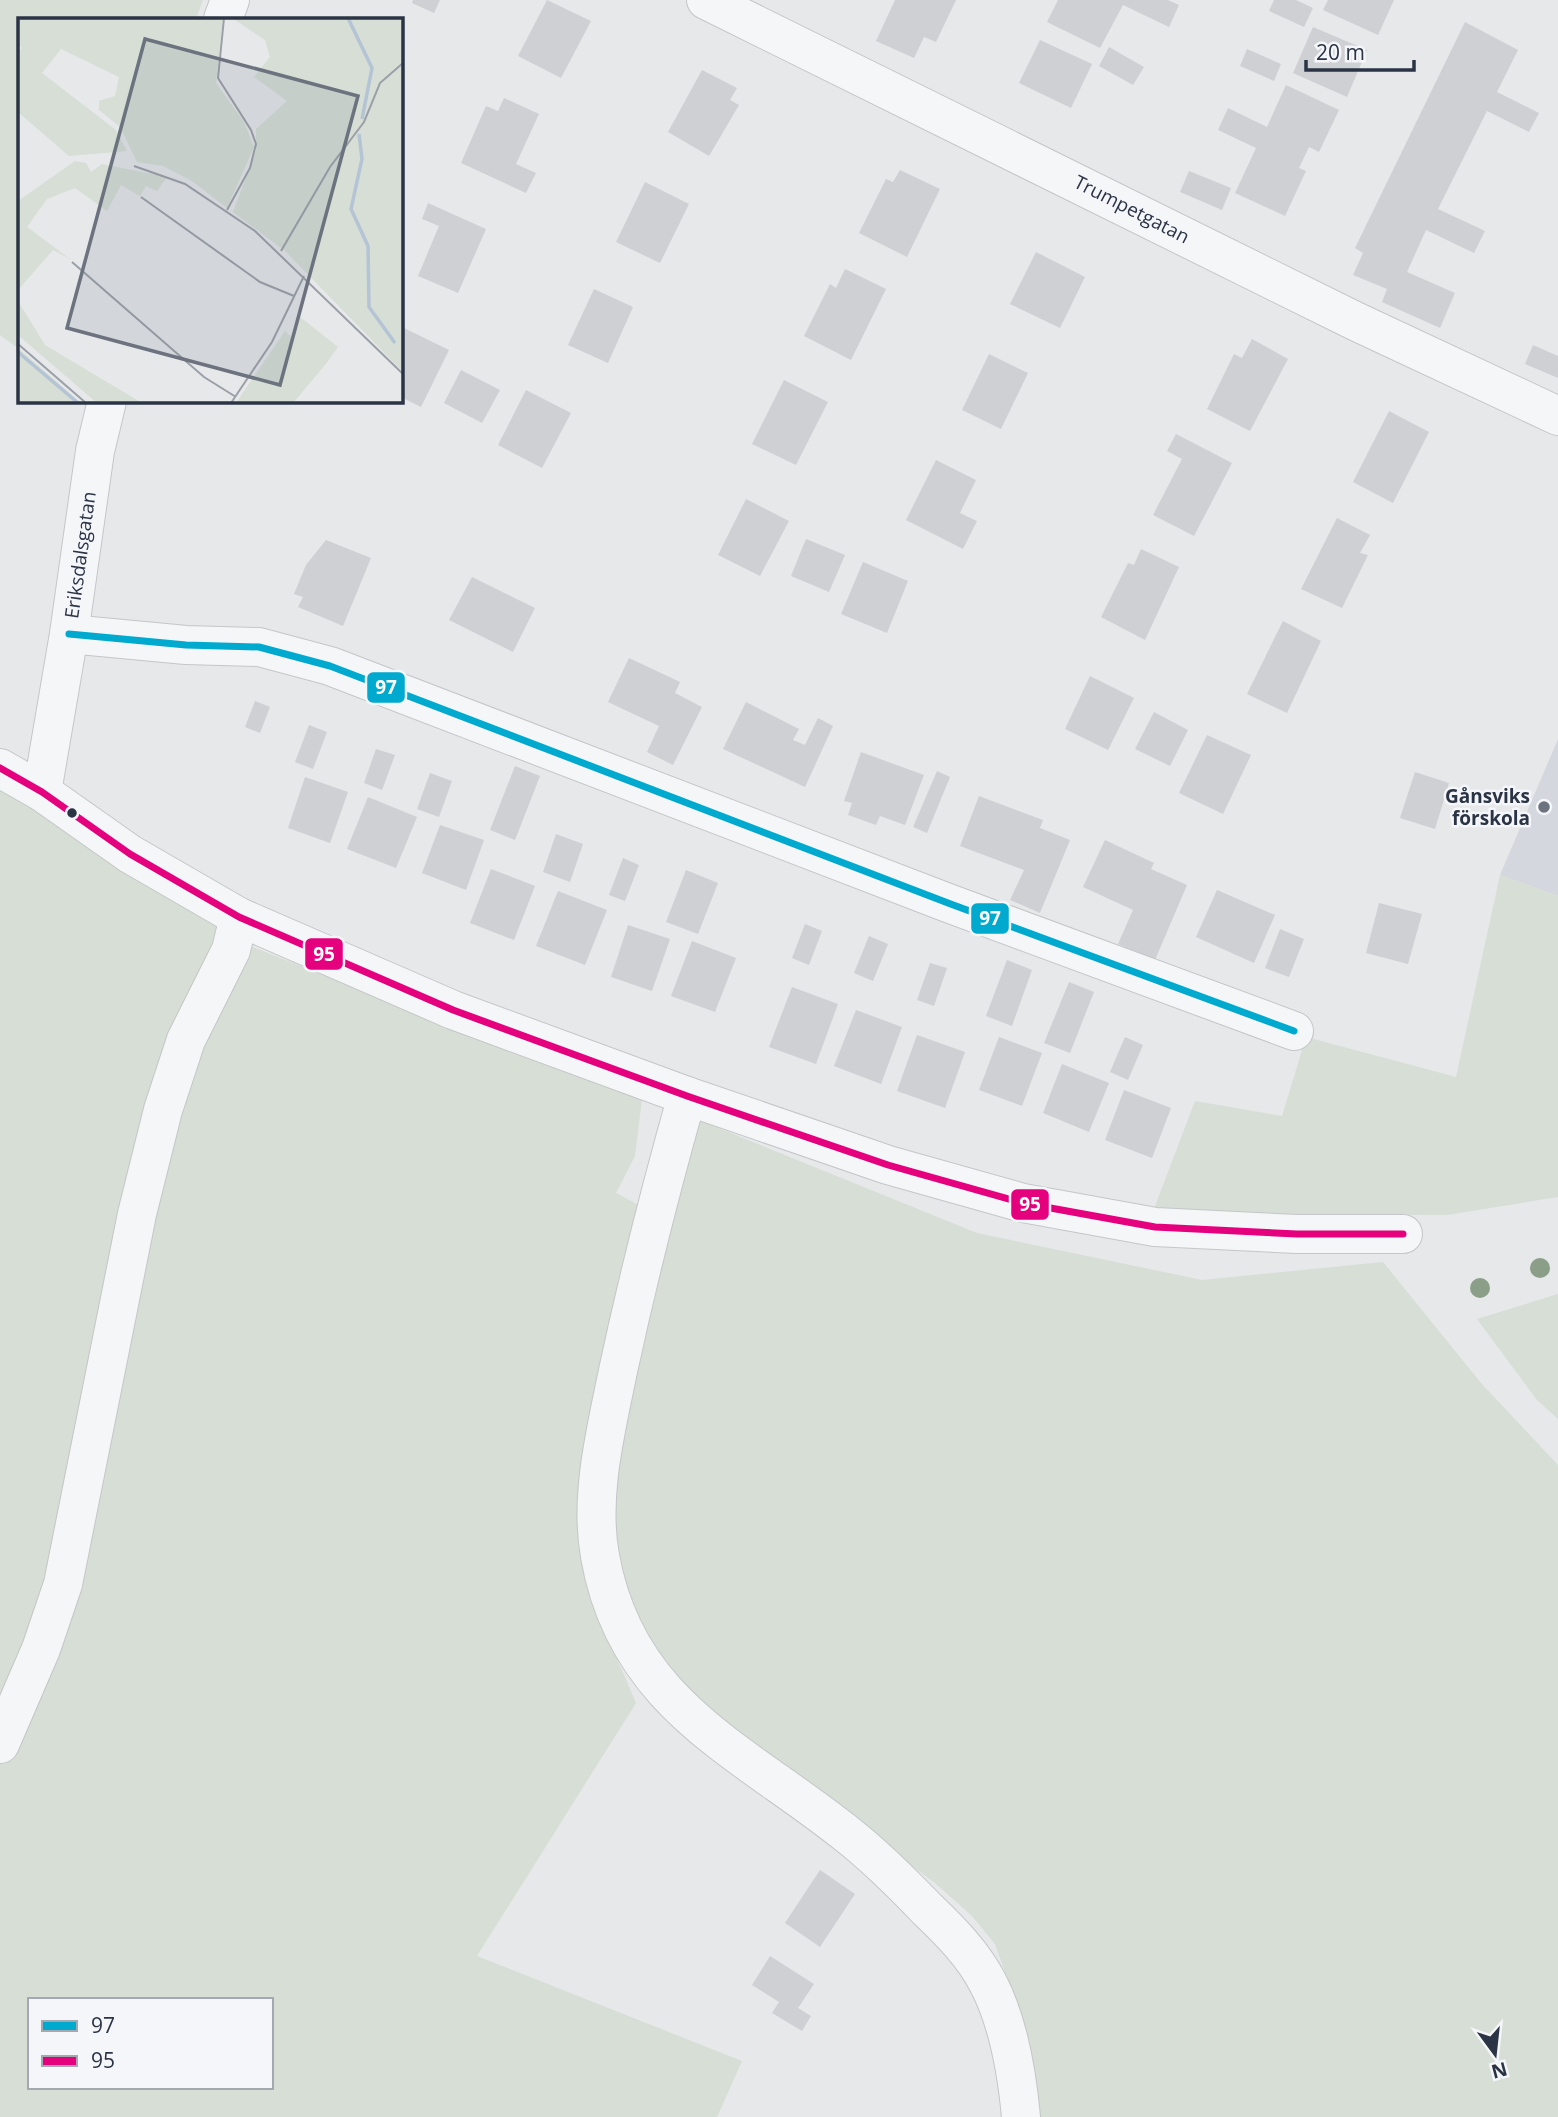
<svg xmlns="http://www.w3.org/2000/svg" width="1558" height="2117" font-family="'Open Sans',sans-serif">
  <rect width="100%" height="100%" fill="#e6e8ea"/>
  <path fill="#d4d7dd" d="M1558,739V896L1500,875Z"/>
  <g fill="#d6ded6" fill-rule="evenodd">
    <path d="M0,0H203L196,19H19V349L0,335Z"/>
    <path d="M0,786C83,843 166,901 255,948L642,1099L635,1156L616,1193L648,1210L593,1557L618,1661L636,1703L477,1956L742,2061L717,2117H0ZM30,2000H271V2087H30Z"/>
    <path d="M1500,875L1558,896V1197L1447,1215L1152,1214L1195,1101L1282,1116L1306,1037L1456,1077Z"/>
    <path d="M689,1116L977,1233L1202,1280L1383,1262L1481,1383L1558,1465V2117H1037L1030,2043L995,1944L972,1916L935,1883L728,1730L639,1634L613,1580L612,1466Z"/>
    <path d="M1558,1294V1419L1537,1400L1477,1319Z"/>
  </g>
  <g fill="#ced0d3">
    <path d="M413,0H440L434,13L412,3Z"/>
    <path d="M547,0L591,21L561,78L518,56Z"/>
    <path d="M895,0H956L936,42L924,37L914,58L876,41Z"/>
    <path d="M1058,0H1168L1179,5L1169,27L1123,5L1100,48L1047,22Z"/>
    <path d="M1274,0H1296L1313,8L1304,27L1269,11Z"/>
    <path d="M1328,0H1394L1378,35L1323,10Z"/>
    <path d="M1465,22L1518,50L1497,92L1539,113L1529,132L1487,111L1438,209L1485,231L1474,253L1426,230L1407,272L1455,293L1440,328L1382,302L1387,289L1353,275L1363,253L1355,248Z"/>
    <path d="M1313,27L1367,50L1347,97L1293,73Z"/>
    <path d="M1040,40L1092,64L1071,108L1019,83Z"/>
    <path d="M1109,47L1144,67L1133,85L1099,66Z"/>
    <path d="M1247,49L1281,64L1274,81L1240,66Z"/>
    <path d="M702,70L737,88L730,100L739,105L709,156L668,132Z"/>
    <path d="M1286,85L1339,110L1319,152L1309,147L1299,168L1306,171L1285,216L1235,193L1256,148L1218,130L1228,108L1267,127Z"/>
    <path d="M504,98L539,114L516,164L536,173L526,193L461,163L486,106L498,111Z"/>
    <path d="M900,170L940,189L907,257L859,233L886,179L893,182Z"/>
    <path d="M1189,171L1231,188L1222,210L1180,192Z"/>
    <path d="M645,182L689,204L660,263L616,242Z"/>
    <path d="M428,203L486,229L458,293L418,276L439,226L422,219Z"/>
    <path d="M1036,252L1085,277L1060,328L1010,304Z"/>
    <path d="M845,269L886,289L851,360L804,336L830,284L836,288Z"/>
    <path d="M594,289L633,307L608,363L568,345Z"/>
    <path d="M402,327L449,350L421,407L401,397Z"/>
    <path d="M1252,339L1288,359L1250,431L1207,409L1234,354L1242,358Z"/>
    <path d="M1533,345L1558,356V378L1525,364Z"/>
    <path d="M989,354L1028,373L1001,429L962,410Z"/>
    <path d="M461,370L500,390L482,423L444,403Z"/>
    <path d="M784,380L828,402L796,465L752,444Z"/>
    <path d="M526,390L571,413L542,468L498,445Z"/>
    <path d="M1389,411L1429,432L1393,503L1353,482Z"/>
    <path d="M1176,434L1232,463L1194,536L1153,515L1182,459L1167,451Z"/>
    <path d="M936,460L976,480L960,513L977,521L963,549L906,520Z"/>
    <path d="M746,499L789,521L760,576L718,555Z"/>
    <path d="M1337,518L1370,535L1360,553L1368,555L1342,608L1301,589Z"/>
    <path d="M806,539L845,555L829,592L791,576Z"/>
    <path d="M326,540L371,558L343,626L298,607L303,597L294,594L306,565Z"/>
    <path d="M1141,549L1179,567L1145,640L1101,617L1128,563L1134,565Z"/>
    <path d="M863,562L908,581L887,633L841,614Z"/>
    <path d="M472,577L535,608L513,652L449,620Z"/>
    <path d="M1283,621L1321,641L1287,713L1247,694Z"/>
    <path d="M629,658L680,682L675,693L702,707L673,765L647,752L659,726L608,702Z"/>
    <path d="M1090,676L1134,698L1108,750L1065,729Z"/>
    <path d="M255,701L270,707L260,733L245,727Z"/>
    <path d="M746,702L799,729L793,740L805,745L818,718L833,726L805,787L723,749Z"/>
    <path d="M1154,712L1188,730L1170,766L1135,749Z"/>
    <path d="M309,725L327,732L313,769L295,762Z"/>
    <path d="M1207,735L1251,755L1223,814L1179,793Z"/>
    <path d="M376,749L395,755L382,790L364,783Z"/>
    <path d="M861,752L924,775L905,825L880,816L876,825L848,815L852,803L844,801Z"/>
    <path d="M515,766L540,776L515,840L490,830Z"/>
    <path d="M937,771L950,777L927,833L913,827Z"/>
    <path d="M1415,772L1449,783L1435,829L1400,818Z"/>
    <path d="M430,773L452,781L439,817L417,809Z"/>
    <path d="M305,777L348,792L330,843L288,828Z"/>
    <path d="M979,796L1043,820L1040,828L1070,840L1040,913L1010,900L1024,870L960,846Z"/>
    <path d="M368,797L417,817L396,868L347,849Z"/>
    <path d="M440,825L484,840L466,890L422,873Z"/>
    <path d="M556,834L583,844L570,882L543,872Z"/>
    <path d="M1105,840L1154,863L1151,869L1187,885L1155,960L1118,944L1133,910L1083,887Z"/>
    <path d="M623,858L639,865L625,901L609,895Z"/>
    <path d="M491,869L535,886L514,940L470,923Z"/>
    <path d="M686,870L718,883L698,934L666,922Z"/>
    <path d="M1217,890L1275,915L1254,963L1196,937Z"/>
    <path d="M558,891L607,910L585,965L536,946Z"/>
    <path d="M1379,903L1422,914L1408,964L1366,953Z"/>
    <path d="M805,924L822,931L809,965L792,958Z"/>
    <path d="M628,925L670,939L652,991L611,977Z"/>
    <path d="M1280,929L1304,939L1289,977L1265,968Z"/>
    <path d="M869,936L888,944L873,981L854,973Z"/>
    <path d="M692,941L736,958L715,1012L671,996Z"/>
    <path d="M1007,960L1032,970L1012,1026L986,1016Z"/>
    <path d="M930,963L947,968L934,1006L917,1000Z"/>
    <path d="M1069,982L1094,992L1070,1053L1044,1043Z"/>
    <path d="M792,987L838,1004L816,1064L769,1047Z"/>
    <path d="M856,1010L902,1027L881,1084L834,1066Z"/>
    <path d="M917,1035L965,1052L945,1108L897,1091Z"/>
    <path d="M999,1037L1042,1053L1022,1106L979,1090Z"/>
    <path d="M1125,1037L1143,1045L1128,1080L1110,1072Z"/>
    <path d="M1062,1064L1109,1083L1089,1132L1043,1113Z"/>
    <path d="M1124,1090L1171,1108L1152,1158L1105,1140Z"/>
    <path d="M820,1870L855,1894L820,1947L785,1923Z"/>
    <path d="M770,1956L814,1984L798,2008L811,2016L802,2031L772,2013L779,2002L752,1985Z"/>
  </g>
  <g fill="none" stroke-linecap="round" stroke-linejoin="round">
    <defs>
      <g id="minor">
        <path d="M706,0L1355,321L1558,416"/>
        <path d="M223,19L230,0"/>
        <path d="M69,634L186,645L259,647L330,666L948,903L1294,1031"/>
        <path d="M0,768L42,792L130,854L239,917L453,1010L687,1096L888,1165L1023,1203L1155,1227L1297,1234H1403"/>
        <path d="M42,792L69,634L95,451L107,401"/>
        <path d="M687,1096C661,1188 638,1278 618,1371C606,1430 589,1496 600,1556C626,1705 742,1750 848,1835C876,1857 902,1883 927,1909C950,1931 973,1954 988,1983C1009,2023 1017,2073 1021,2117"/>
        <path d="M0,1744L41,1649L63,1584L137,1214L163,1110L186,1040L231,950L239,917"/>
      </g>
    </defs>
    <use href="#minor" stroke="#c4c6c8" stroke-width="40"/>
    <use href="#minor" stroke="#f5f6f7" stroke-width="38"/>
    <defs>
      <path id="bus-1" d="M69,634L186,645L259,647L330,666L948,903L1294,1031"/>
      <path id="bus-2" d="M0,768L42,792L130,854L239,917L453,1010L687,1096L888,1165L1023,1203L1155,1227L1297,1234H1403"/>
    </defs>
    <use href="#bus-1" stroke="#f4f6f9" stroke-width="12"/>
    <use href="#bus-2" stroke="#f4f6f9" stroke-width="12"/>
    <use href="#bus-1" stroke="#00a9ce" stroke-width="7"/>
    <use href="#bus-2" stroke="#e5007d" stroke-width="7"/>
  </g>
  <g fill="#8a9e88">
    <circle cx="1540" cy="1268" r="10"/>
    <circle cx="1480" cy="1288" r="10"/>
  </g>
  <circle fill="#6c737f" stroke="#f4f6f9" stroke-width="2.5" cx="1544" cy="807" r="7"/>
  <circle fill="#2b3445" stroke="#f4f6f9" stroke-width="2.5" cx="72" cy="813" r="6"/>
  <g text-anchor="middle" stroke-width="5" stroke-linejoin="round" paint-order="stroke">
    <g font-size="19" fill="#2b3445" stroke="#f4f6f9">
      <text transform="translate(1132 209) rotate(27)" y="7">Trumpetgatan</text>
      <text transform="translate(80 555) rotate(-82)" y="7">Eriksdalsgatan</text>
    </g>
    <g font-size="19" font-weight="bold" fill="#2b3445" stroke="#f4f6f9" text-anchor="end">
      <text x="1530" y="803">Gånsviks<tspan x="1530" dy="22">förskola</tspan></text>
    </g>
  </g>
  <g transform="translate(18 18)">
    <rect width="385" height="385" fill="#e6e8ea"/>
    <path d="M0,0H205L198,65L226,104L236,129L209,190L174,163L145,148L119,144L102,109L81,92V83L97,78L101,59L43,31L24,55L98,112L109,133L51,138L0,94V34L4,30L0,26ZM214,0L385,1V354L267,233L215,194L238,133V111L269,83L236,59L252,39L247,22ZM57,143L68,145L73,154L84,146L149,159L139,173L128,168L122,178L103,167L89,193L57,170L29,181L9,209L52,241L35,232L0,272V183ZM0,283L27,327L124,385H79L0,317ZM282,299L320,329L307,347L275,385H218L267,313L276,322ZM0,330L63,385H0Z" fill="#d6ded6"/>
    <path fill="none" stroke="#b4c4d5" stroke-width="3.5" d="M330,0L354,50L344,101M341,116L344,141L333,191L350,228L351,289L377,325M0,334L60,385"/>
    <path fill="none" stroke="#9ba0a8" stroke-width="2" d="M206,0L200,60L233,112L238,126L232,150L209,192M116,148L167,166L237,213L385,356M123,179L242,264L276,278M263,233L312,149L346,104L362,65L385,45M54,244L186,359L218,379M0,326L68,385M213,385L254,324L286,258"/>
    <path fill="#6c737f" fill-opacity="0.15" stroke="#6c737f" stroke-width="3.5" d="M127,21L340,78L262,367L49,310Z"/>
    <rect width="385" height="385" fill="none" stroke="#2b3445" stroke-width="3.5"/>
  </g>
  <g stroke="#f4f6f9" stroke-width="2.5">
    <rect x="366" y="671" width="40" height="33" rx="7" fill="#00a9ce"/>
    <rect x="970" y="902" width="40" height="33" rx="7" fill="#00a9ce"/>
    <rect x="304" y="937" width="40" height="34" rx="7" fill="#e5007d"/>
    <rect x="1010" y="1188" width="40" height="33" rx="7" fill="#e5007d"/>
  </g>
  <g font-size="19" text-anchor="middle" font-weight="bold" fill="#fff">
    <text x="386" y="694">97</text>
    <text x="990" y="925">97</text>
    <text x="324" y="961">95</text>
    <text x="1030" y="1211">95</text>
  </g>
  <rect x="28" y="1998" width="245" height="91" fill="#f4f6f9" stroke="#a4a8b1" stroke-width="2"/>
  <rect x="42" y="2021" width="35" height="10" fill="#00a9ce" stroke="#a4a8b1" stroke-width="2"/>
  <text x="91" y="2033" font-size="21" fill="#2b3445">97</text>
  <rect x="42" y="2056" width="35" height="10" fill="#e5007d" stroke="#a4a8b1" stroke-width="2"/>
  <text x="91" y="2068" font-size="21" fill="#2b3445">95</text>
  <g transform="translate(1495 2054) rotate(165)" stroke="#f4f6f9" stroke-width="5" paint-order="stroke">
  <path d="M0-5L12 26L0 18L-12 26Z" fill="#2b3445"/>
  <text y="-10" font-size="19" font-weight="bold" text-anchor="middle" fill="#2b3445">N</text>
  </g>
  <path d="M1306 60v10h108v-10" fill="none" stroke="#2b3445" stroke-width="3.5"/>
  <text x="1316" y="60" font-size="21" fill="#2b3445" stroke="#f4f6f9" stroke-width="5" paint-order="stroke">20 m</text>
</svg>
